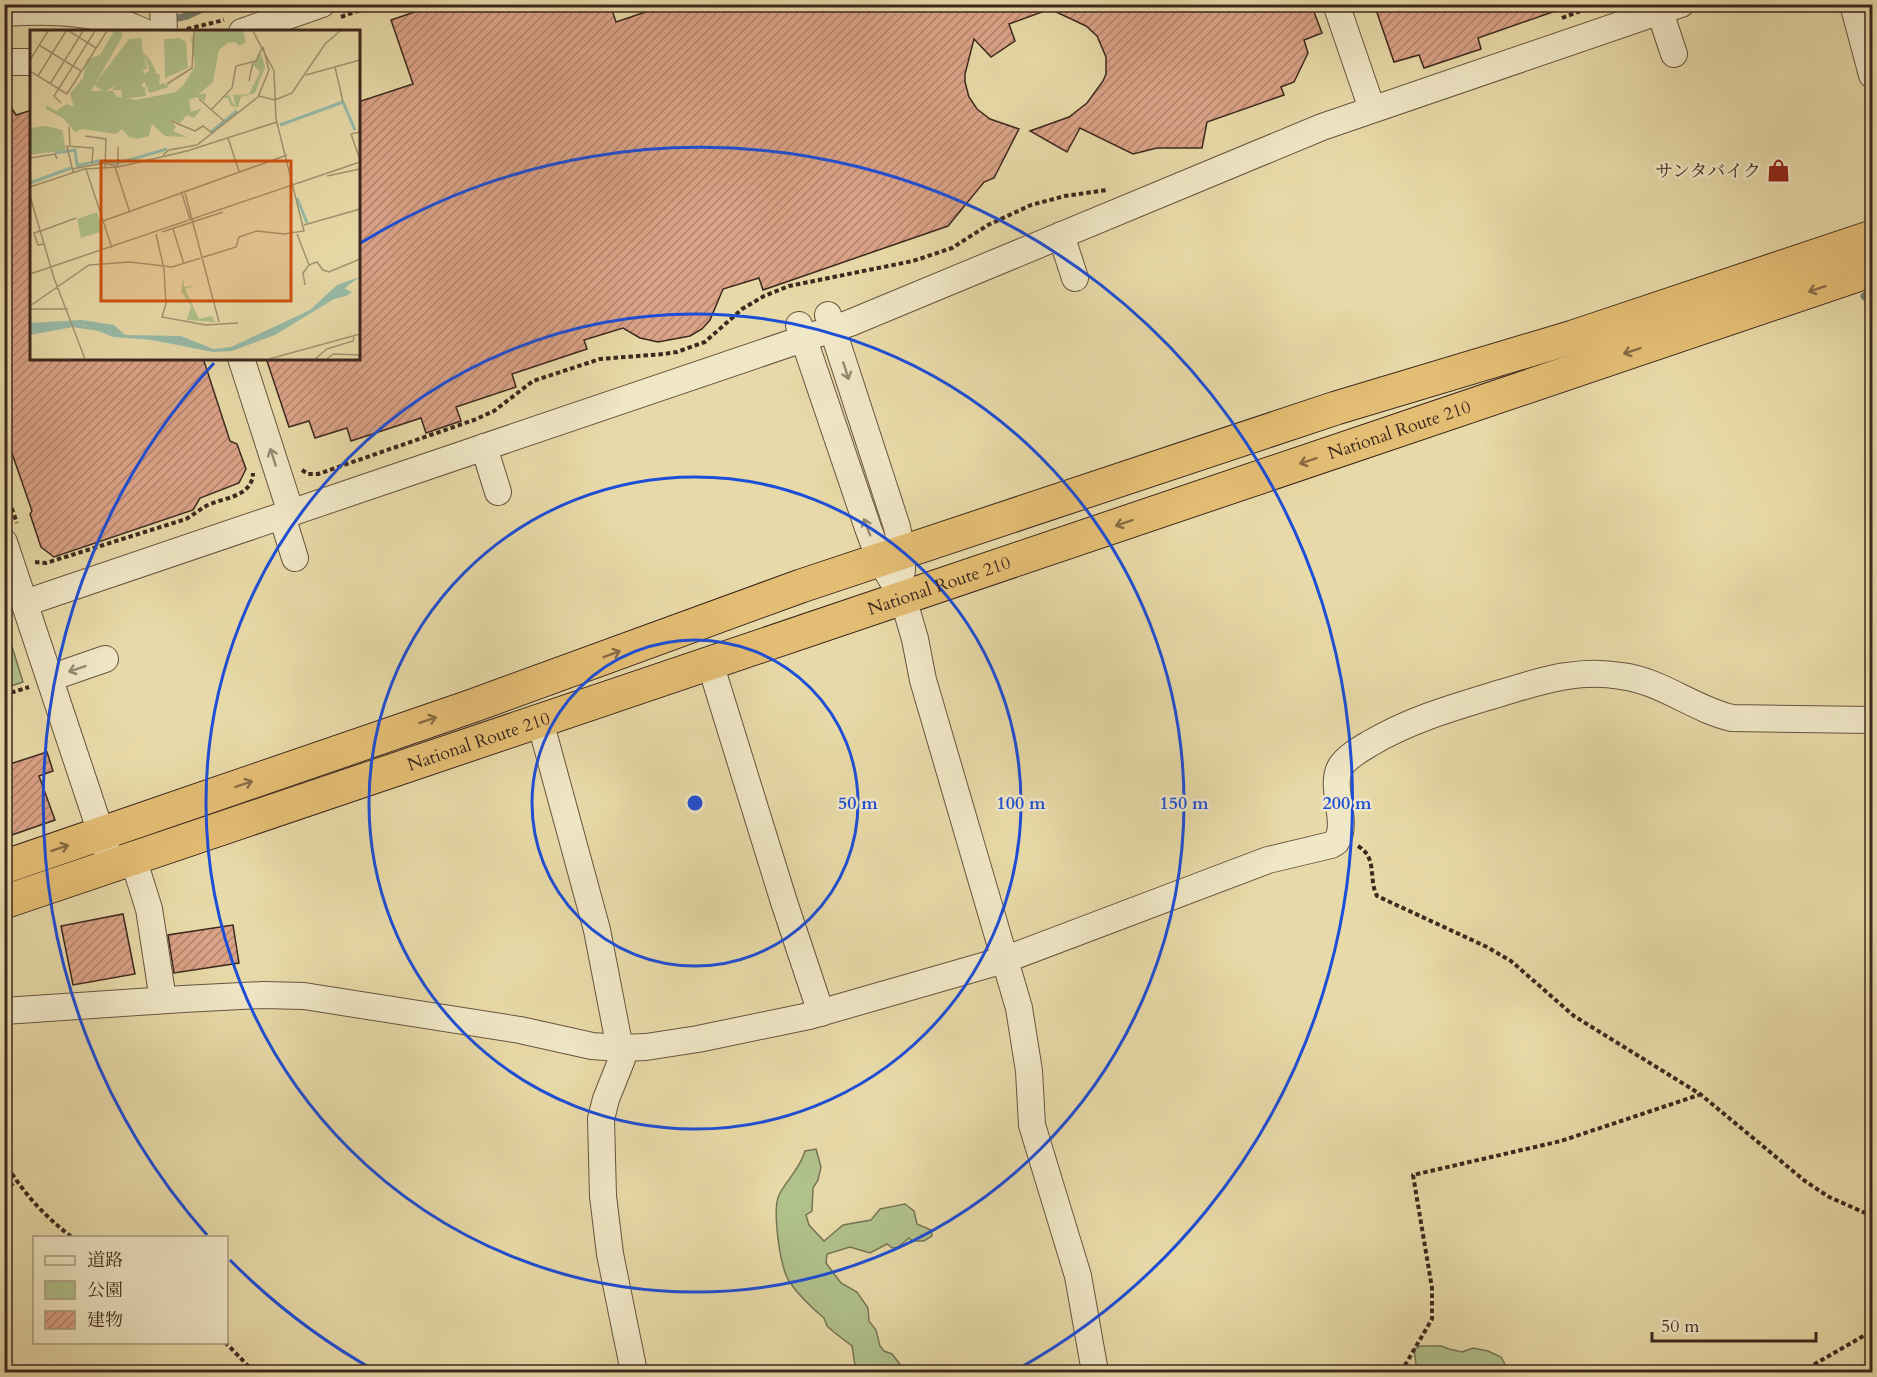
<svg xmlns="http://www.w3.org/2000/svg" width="1877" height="1377" font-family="Cardo,'Noto Serif JP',serif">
  <defs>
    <pattern id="building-hatch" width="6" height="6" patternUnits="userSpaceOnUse" patternTransform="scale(1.5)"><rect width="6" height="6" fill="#daa287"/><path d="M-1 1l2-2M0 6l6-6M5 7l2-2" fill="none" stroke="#b2846e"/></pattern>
  </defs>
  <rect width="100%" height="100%" fill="#e8daa8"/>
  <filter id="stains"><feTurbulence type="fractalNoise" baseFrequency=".00333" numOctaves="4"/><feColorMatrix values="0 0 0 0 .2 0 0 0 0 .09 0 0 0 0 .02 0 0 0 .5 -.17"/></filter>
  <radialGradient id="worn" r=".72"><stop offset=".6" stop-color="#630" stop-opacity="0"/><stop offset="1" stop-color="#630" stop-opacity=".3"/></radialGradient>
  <g fill="#b0c18c" stroke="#767455" stroke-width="1.5">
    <path d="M5,624L23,682L5,688H4Z"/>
    <path d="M816,1149L821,1167L818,1180L813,1188L812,1211L806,1215L809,1225L824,1241L843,1225L871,1220L880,1209L905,1204L914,1211L917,1224L931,1230L932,1236L924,1241H912L909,1238L898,1247L892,1248L887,1244L870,1253L850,1247L827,1254L826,1263L841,1283L857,1292L868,1308L869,1321L876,1330L880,1346L884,1351L892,1354L906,1372H856L852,1346L835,1333L827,1326L824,1318C812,1308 798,1295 789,1281C780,1267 772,1210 779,1195C787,1179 800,1169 805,1151Z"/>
    <path d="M1421,1346H1441L1449,1349L1462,1352L1473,1348L1488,1351L1501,1357L1509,1372H1417L1414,1349Z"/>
  </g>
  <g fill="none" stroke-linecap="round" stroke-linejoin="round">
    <g stroke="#738071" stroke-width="7">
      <path d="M169,20L187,16L213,4"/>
      <path d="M1864,296L1872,304"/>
    </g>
  </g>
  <g fill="url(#building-hatch)" stroke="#3c281e" stroke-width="1.5">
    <path d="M438,4H610L616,22L669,4H1311L1322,33L1304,40L1308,53L1294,82L1281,87L1284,95L1207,122L1202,148H1157L1133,154L1080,128L1067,152L1030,131L1069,117L1087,103L1103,81L1106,74V57L1097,36L1086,26L1050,9L1009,24L1015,41L991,57L974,39L965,74V82L969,97L977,109L990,119L1019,129L994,178L984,182L948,226L763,290L759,278L723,289L710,320L702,329L690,336L658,342L640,338L623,328L584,340L587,349L512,374L516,387L456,407L461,421L426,433L421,418L351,441L347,428L315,438L309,421L289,427L266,358H358V102L413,84L391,20Z"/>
    <path d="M1374,4H1566L1567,7L1478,38L1481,49L1424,68L1419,55L1394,62Z"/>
    <path d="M4,96L16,115L32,110V358H203L230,441L237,444L246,469L239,483L200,498L193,510L54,557L41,547L30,514L32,511L4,430Z"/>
    <path d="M47,752L53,771L39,776L55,820L9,836L4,824V766Z"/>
    <path d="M123,914L135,974L73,985L61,926Z"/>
    <path d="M233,925L239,963L174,973L168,935Z"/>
  </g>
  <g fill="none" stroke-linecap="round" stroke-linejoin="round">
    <defs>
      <g id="minor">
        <path d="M163,4L164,32"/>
        <path d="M1336,4L1372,109"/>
        <path d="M1853,4L1872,75"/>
        <path d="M1660,12L1674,54"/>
        <path d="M4,13C51,10 101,11 144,32"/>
        <path d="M242,32L322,4"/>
        <path d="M4,62H32"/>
        <path d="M1061,235L1075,278"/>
        <path d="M828,315L897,527L902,552V571"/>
        <path d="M799,325L868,528L880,560L903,598L915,639L923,680L1019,1008L1029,1071L1032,1125L1078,1276L1095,1372"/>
        <path d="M241,358L291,513"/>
        <path d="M484,447L498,492"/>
        <path d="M282,516L295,558"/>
        <path d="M4,542L107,851"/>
        <path d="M25,603L850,323L1322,127L1681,4"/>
        <path d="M710,663L784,902L821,1013"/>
        <path d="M50,678L105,659"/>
        <path d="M540,721L597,930L622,1059L606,1099L601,1119L603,1196L610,1254L634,1372"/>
        <path d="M133,858L149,909L163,1000"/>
        <path d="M4,1011L183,999L263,995L304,996L520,1030L592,1046L620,1048L646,1047L698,1039L809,1016L1004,960L1268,860L1331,845L1336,842C1350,823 1328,786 1341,766C1347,757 1359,750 1369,744C1411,719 1455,707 1501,693C1522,687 1544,679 1567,676C1585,673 1604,673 1621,676C1662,681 1693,709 1732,718L1872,720"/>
      </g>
      <g id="highway">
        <path d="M4,867L472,706L801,586L1336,408L1573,337L1872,237"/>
        <path id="s1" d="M4,902L1872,270"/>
      </g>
    </defs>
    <use href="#minor" stroke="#675440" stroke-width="28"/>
    <use href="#highway" stroke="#3c281e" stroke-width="35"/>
    <g stroke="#3c281e" stroke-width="4" stroke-dasharray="4.5 3" stroke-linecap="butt">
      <path d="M341,17L377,4"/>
      <path d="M1562,18L1599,4"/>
      <path d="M187,29L224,20"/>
      <path d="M302,470L308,474H318L474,420L494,411L533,381L600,359L664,354L677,352L705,342L742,309L764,296L789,286L913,261L952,248L988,225L1031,205L1065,196L1107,190"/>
      <path d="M4,487L17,523"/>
      <path d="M35,562L46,563L186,519C193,515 199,510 206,506C223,497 252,498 253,473"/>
      <path d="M4,695L29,687"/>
      <path d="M1358,846C1378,858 1368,879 1377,896L1487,947L1511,961L1574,1016L1700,1094L1805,1181L1829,1197L1872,1216"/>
      <path d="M4,1161C23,1193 44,1216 73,1238"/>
      <path d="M4,1191L16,1181"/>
      <path d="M225,1342L254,1372"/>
      <path d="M1401,1372L1432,1319V1288L1413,1175L1561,1141L1699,1095"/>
      <path d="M1801,1372L1872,1331"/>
      <path d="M1853,1372L1872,1360"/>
    </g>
    <use href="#minor" stroke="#f0e7c6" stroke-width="26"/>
    <use href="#highway" stroke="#e4bd74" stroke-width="33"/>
  </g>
  <defs><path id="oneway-shaft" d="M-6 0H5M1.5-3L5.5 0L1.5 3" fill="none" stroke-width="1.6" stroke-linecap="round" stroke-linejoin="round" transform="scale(1.5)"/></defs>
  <g stroke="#886b45">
    <use href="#oneway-shaft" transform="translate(1817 289) rotate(161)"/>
    <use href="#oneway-shaft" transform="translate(1632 351) rotate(161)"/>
    <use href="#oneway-shaft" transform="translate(1308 461) rotate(161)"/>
    <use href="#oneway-shaft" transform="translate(1124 523) rotate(161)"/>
    <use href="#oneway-shaft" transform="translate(612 654) rotate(-20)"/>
    <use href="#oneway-shaft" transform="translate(428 720) rotate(-19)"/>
    <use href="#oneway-shaft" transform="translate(244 784) rotate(-19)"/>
    <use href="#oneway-shaft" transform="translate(60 848) rotate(-19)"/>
  </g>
  <g stroke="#968872">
    <use href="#oneway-shaft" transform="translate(846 371) rotate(72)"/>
    <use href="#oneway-shaft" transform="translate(273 457) rotate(-108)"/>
    <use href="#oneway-shaft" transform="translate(867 527) rotate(-111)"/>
    <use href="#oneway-shaft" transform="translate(77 669) rotate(161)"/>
  </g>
  <g fill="none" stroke="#1d4ed8" stroke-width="3">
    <circle cx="695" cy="803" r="163"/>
    <circle cx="695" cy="803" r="326"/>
    <circle cx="695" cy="803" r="489"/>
    <path d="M374 1370A652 652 0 0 1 230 1260M207 1235A652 652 0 0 1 214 363M359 244A652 652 0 1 1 1016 1370"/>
  </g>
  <defs>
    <symbol id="shop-bare" viewBox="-9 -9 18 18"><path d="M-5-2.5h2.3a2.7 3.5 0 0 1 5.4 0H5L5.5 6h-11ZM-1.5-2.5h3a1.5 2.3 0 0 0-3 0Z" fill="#8f2418" stroke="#f0e7c6" stroke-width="2.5" paint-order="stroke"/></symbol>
  </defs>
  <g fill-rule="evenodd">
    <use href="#shop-bare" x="1762" y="154" width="33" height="33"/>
  </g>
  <g text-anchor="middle" stroke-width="5" stroke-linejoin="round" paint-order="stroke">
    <g font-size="18" fill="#3c281e" stroke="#f0e7c6" text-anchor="end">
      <text x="1761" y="177">サンタバイク</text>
    </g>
    <g font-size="18" fill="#3c281e" stroke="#f0e7c6">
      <text dy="6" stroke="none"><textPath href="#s1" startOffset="1473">National Route 210</textPath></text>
      <text dy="6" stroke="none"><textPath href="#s1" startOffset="987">National Route 210</textPath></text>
      <text dy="6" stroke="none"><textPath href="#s1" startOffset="501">National Route 210</textPath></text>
    </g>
  </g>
  <g transform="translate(30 30)">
    <rect width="330" height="330" fill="#e8daa8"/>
    <path d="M111,8L113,23L116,25L121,31L126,42L120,43L114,23L117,39L113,40L116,49L111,57H115L116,66L92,69L91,60H82L85,56L74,62L64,55L99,9ZM149,8L156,12L158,38L135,48L134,9ZM231,23L235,37L225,63L211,67L208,77L201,76L198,68H193L199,64L202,72L206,76L203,65L219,64L230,42L223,35ZM17,96L32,100L36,120L0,125V98ZM67,182L73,201L51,208L47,189ZM154,248V257L165,256L155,259L169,289L182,286L185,292L157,290L161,276L151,261Z" fill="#b0c18c"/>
    <path d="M84,1H92V7L61,61H83L87,67L106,70L146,62L154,54L165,36L161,9L166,1H213L216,12L210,16L205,12L197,13L189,20L183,52L168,65L176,63L175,71L166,67L159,70L161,82L172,78L164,88L157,85L150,93L140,90L146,97L143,101L157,107L135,106L122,94L119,106L108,109L99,107L92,99L86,104L53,99L45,102L33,88L16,79V75L26,81L37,74L44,77L40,64L53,48L57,29L70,25ZM120,40L130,45L129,55L134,53L139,57L119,63L112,45Z" fill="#b0c18c"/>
    <path d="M330,247L317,256L315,259L322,262L316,266L304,269L245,305L202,321L183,322L122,310L83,307L54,295L0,305V293L51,290L84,295L95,305L151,306L183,319L201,317L280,280L307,255Z" fill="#97bba9"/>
    <path fill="none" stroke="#97bba9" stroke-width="3" d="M250,95L313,72L325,100M181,102L207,81M25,123L45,120L47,134M46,136L68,131L89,133L137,119M0,153L41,138M267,168L277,193M45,296L74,300"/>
    <path fill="none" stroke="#a39371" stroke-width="1.5" d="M39,1L66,18M9,15L51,41M0,30L18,1M305,37L313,72M0,41L37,64L77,1M276,45L330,30M8,46L36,1M219,51L223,32M20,54L53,1M137,54L162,38L164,1M229,66L245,70L262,63L295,14L310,1M169,69L194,91M31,73L24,66L65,1M181,80L202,58L206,36L226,31L232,18M141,91L165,101L173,96L182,103M39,97L40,115M330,102L321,104L330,130M55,106L76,109L75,138M198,108L209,141M133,125L139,120L167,115L228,67L239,40L233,17M0,128L25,124L27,129M88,136V117M85,137L100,183M42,139L74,133L87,136M56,139L82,218M43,142L37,116L63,118L62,133M297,146L330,139M0,157L54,139L88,137L157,121L247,92M155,163L189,292M152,164L160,189M0,166L24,248L55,329M73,191L257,125M274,195L330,179M143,199L154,234M10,201L4,203L8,215L14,214M11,201L46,188M132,202L193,182M126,204L134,239L136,274L132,287L176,295M267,204L279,235M0,244L330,132M275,255L273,243L279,235L287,232L293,240L299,242L330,229M0,276L59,235L100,232L142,237L206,217L209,207L227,201L254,204L274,201L246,89L244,41L223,1M0,279H38M175,295L208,293M239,329L330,304M285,329L297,319L323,311L324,307M297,329L303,324L329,325V329"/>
    <path fill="#ce520f" fill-opacity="0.15" stroke="#ce520f" stroke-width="3" d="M71,131H261V271H71Z"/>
    <rect width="330" height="330" fill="none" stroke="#3c281e" stroke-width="3"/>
  </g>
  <circle cx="695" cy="803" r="9" fill="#1d4ed8" stroke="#f0e7c6" stroke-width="3"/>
  <g font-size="18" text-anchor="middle" font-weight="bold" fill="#1d4ed8" stroke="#f0e7c6" stroke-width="5" stroke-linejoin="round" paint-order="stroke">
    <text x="858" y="809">50 m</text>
    <text x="1021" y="809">100 m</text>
    <text x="1184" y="809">150 m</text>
    <text x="1347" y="809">200 m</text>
  </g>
  <rect width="1877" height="1377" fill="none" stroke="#e8daa8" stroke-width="24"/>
  <rect x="6" y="6" width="1865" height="1365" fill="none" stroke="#3c281e" stroke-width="3"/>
  <rect x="12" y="12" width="1853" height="1353" fill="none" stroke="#3c281e" stroke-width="1.5"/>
  <rect x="33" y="1236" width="195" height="108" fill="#f0e7c6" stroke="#a89b83" stroke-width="1.5"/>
  <rect x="45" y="1256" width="30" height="9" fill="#f0e7c6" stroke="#a89b83" stroke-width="1.5"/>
  <text x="87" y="1266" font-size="18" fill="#3c281e">道路</text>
  <rect x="45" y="1281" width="30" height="18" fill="#b0c18c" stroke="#a89b83" stroke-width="1.5"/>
  <text x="87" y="1296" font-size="18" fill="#3c281e">公園</text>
  <rect x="45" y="1311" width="30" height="18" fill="url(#building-hatch)" stroke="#a89b83" stroke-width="1.5"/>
  <text x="87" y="1326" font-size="18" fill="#3c281e">建物</text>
  <path d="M1652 1332v9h164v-9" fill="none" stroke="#3c281e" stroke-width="3"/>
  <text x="1661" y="1332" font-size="18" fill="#3c281e" stroke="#f0e7c6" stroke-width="4.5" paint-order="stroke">50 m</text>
  <rect width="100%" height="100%" filter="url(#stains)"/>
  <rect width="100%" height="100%" fill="url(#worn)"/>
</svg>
